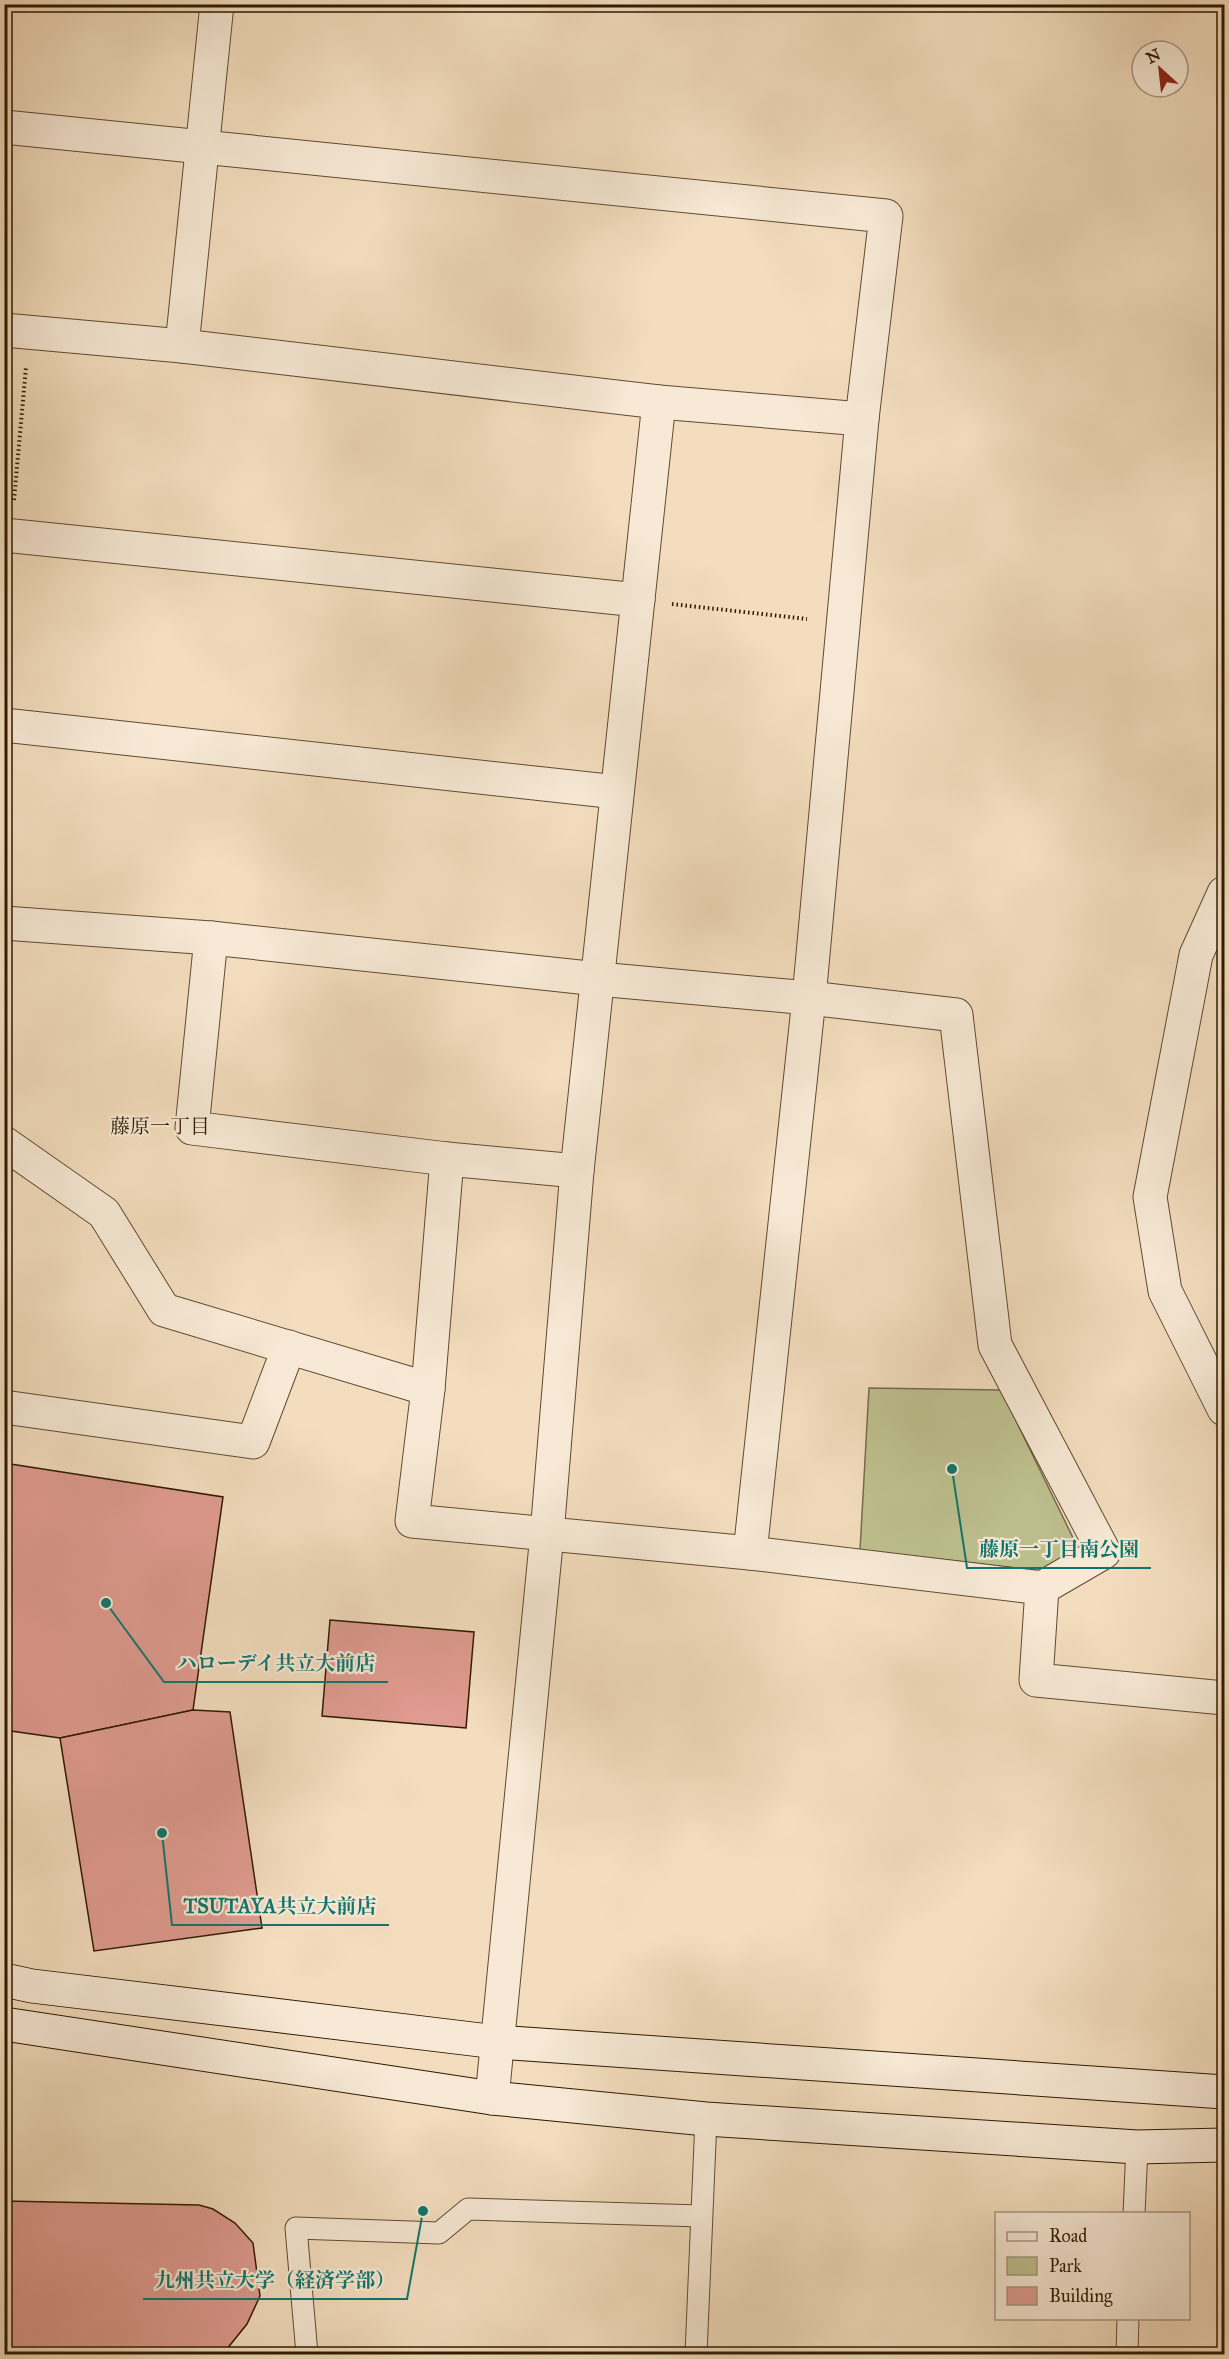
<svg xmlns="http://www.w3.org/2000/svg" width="1229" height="2359" font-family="'IM FELL Great Primer','Noto Serif JP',serif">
  <rect width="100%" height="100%" fill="#f3ddbe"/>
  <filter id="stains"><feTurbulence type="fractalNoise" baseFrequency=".00333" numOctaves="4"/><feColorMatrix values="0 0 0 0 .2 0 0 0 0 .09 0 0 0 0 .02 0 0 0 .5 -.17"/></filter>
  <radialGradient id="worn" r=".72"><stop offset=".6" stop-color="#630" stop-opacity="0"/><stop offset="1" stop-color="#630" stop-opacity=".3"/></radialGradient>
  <path fill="#bec08f" stroke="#766d48" stroke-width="1.5" d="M869,1388L1001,1390L1078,1548L1041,1571L860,1550Z"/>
  <g fill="#df9b90" stroke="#2f1a01" stroke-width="1.5">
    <path d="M4,1463L223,1497L193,1710L60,1738L4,1730Z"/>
    <path d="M330,1620L474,1632L466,1728L322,1716Z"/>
    <path d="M193,1710L230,1712L262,1928L94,1951L60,1738Z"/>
    <path d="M4,2201L199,2205L213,2209L235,2223L253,2243L260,2296L247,2324L226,2350L215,2354H4Z"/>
  </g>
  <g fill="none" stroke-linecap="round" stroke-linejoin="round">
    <defs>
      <g id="lane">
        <path d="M1134,2214L1137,2147"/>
        <path d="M307,2354L296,2228L439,2233L468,2209L701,2216"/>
        <path d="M696,2354L706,2119"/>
        <path d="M1127,2354L1128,2318"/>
      </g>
      <g id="street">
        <path d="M4,127L886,216L862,419L809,998L750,1553L412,1521L428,1389L447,1159"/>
        <path d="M4,330L182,346L659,402L862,419"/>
        <path d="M182,346L217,4"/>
        <path d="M4,535L638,600"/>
        <path d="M4,725L617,792"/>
        <path d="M1224,893L1196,955L1150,1197L1165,1291L1224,1409"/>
        <path d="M4,923L211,938L598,979L809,998L956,1015L995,1345L1104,1552L1042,1588L750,1553"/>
        <path d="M211,938L192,1128L447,1159L577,1171"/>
        <path d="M4,1143L104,1213L164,1310L428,1389"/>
        <path d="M4,1407L253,1442L289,1347"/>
        <path d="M1042,1588L1036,1680L1224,1698"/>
        <path d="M492,2098L547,1534L577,1171L659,402"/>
      </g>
      <g id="secondary">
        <path d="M4,1980L32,1986L497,2042L1224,2092"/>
        <path d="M4,2024L492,2098L706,2119L1137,2147L1224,2145"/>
      </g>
    </defs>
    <use href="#lane" stroke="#604b30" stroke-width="23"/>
    <use href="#street" stroke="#604b30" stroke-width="35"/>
    <use href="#secondary" stroke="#2f1a01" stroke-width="35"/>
    <g stroke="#2f1a01" stroke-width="4" stroke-dasharray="1.5 3" stroke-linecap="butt">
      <path d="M14,500L26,367"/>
      <path d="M4,590L7,570"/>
      <path d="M672,604L807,619"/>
    </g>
    <use href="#lane" stroke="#f7e9d5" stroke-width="21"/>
    <use href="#street" stroke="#f7e9d5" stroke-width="33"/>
    <use href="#secondary" stroke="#f7e9d5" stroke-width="33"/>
  </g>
  <g text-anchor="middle" stroke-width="4.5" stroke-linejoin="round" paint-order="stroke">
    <g font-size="20" fill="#2f1a01" stroke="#f7e9d5">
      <text x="160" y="1133">藤原一丁目</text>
    </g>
  </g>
  <path fill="none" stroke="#0f766e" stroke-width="2" d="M952 1469L967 1568H1151M106 1603L164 1682H388M162 1833L172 1925H389M423 2211L407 2299H143"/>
  <g fill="#0f766e" stroke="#f7e9d5" stroke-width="2">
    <circle cx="952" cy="1469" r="6"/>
    <circle cx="106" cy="1603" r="6"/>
    <circle cx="162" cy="1833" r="6"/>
    <circle cx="423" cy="2211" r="6"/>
  </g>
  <g font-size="20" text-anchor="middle" font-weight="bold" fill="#0f766e" stroke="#f7e9d5" stroke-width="4.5" stroke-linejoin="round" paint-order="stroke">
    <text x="1059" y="1556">藤原一丁目南公園</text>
    <text x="276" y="1670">ハローデイ共立大前店</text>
    <text x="280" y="1913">TSUTAYA共立大前店</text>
    <text x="275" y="2287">九州共立大学（経済学部）</text>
  </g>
  <rect width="1229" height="2359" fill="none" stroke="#f3ddbe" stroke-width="24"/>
  <rect x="6" y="6" width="1217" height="2347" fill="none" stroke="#2f1a01" stroke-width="3"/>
  <rect x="12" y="12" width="1205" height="2335" fill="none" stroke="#2f1a01" stroke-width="1.5"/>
  <rect x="995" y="2212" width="195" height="108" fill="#f7e9d5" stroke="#a79680" stroke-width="1.5"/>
  <rect x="1007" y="2232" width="30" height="9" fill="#f7e9d5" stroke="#a79680" stroke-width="1.5"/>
  <text x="1049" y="2242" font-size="18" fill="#2f1a01">Road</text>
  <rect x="1007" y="2257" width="30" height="18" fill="#bec08f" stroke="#a79680" stroke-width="1.5"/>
  <text x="1049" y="2272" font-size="18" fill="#2f1a01">Park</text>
  <rect x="1007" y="2287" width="30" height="18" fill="#df9b90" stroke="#a79680" stroke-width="1.5"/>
  <text x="1049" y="2302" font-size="18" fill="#2f1a01">Building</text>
  <g transform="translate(1160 69) rotate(333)"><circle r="28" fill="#f7e9d5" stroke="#a79680" stroke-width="1.5"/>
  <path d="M0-4.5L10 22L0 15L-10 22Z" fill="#8f2418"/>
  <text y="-9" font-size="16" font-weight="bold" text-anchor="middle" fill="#2f1a01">N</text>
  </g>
  <rect width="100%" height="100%" filter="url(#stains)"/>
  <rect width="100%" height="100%" fill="url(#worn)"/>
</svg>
